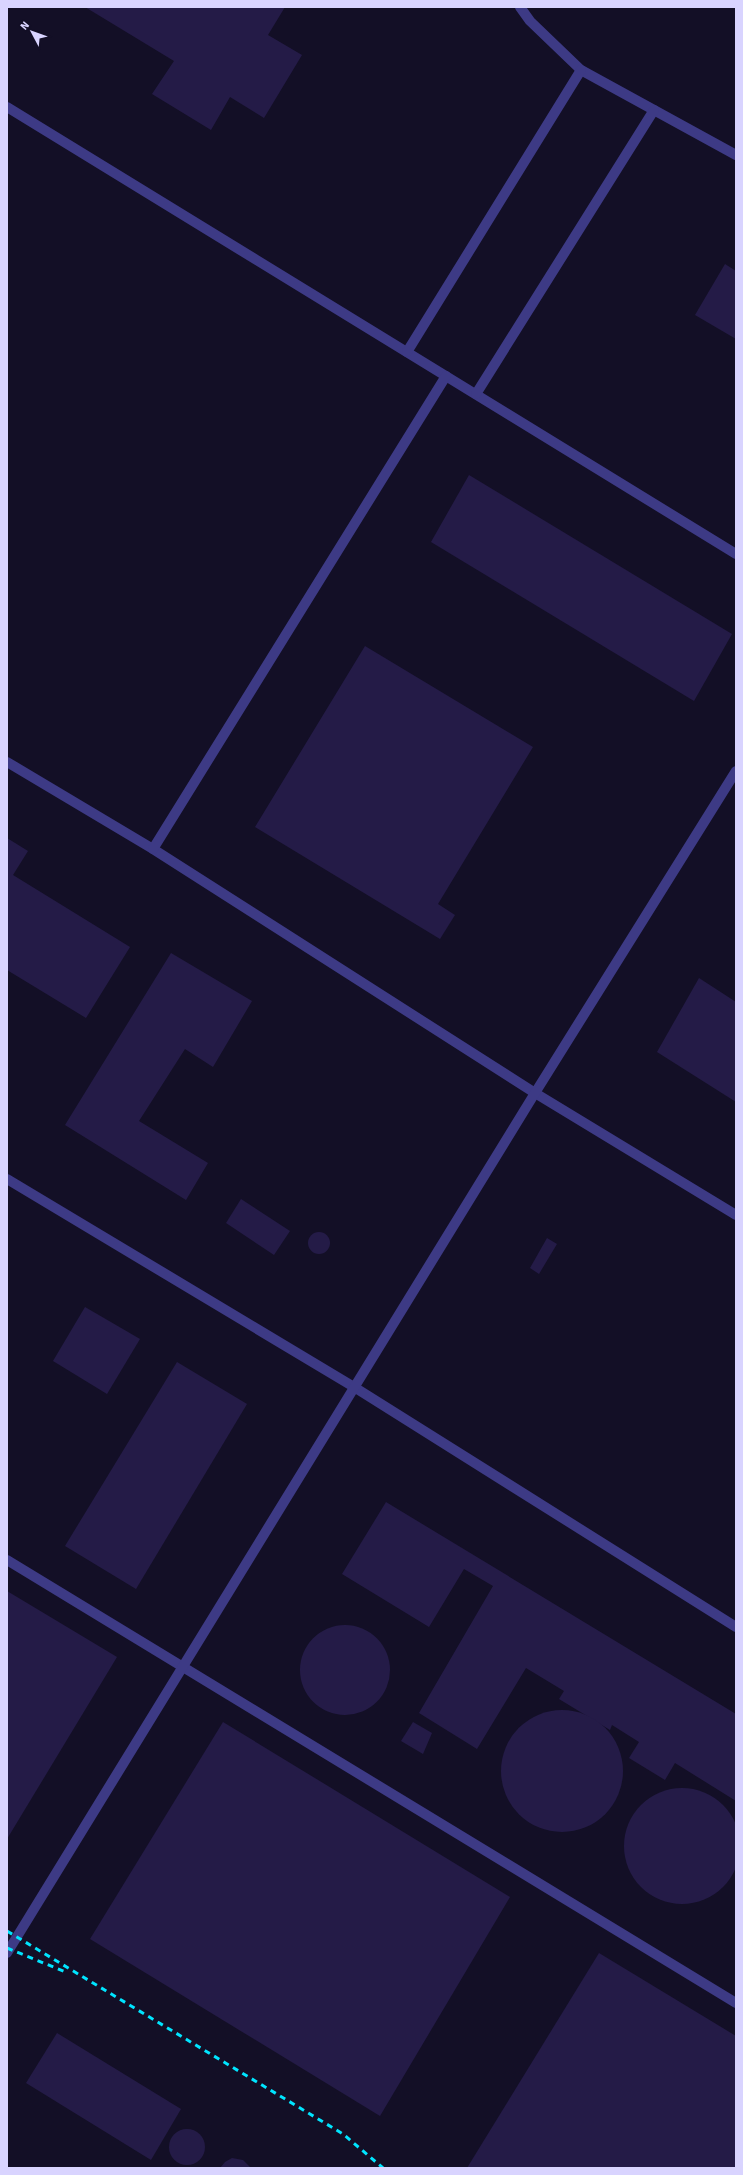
<svg xmlns="http://www.w3.org/2000/svg" width="743" height="2175" font-family="'Source Sans 3',sans-serif">
  <rect width="100%" height="100%" fill="#130f26"/>
  <g fill="#241b47">
    <path d="M85,7H285L268,35L302,55L264,118L230,97L211,130L152,94L174,61Z"/>
    <path d="M725,264L736,271V339L695,315Z"/>
    <path d="M469,475L732,634L694,701L431,542Z"/>
    <path d="M365,646L533,747L438,904L455,915L440,939L255,827Z"/>
    <path d="M7,838L28,851L13,875L130,947L86,1018L7,970Z"/>
    <path d="M171,953L252,1001L213,1067L185,1049L139,1121L208,1163L186,1200L65,1125Z"/>
    <path d="M699,978L736,1002V1102L657,1052Z"/>
    <path d="M241,1199L290,1231L274,1255L226,1223Z"/>
    <circle cx="319" cy="1243" r="11"/>
    <path d="M547,1238L557,1244L539,1274L530,1268Z"/>
    <path d="M85,1307L140,1339L107,1394L53,1361Z"/>
    <path d="M177,1362L247,1404L136,1589L65,1546Z"/>
    <path d="M386,1502L736,1714V1801L675,1763L665,1780L629,1758L639,1742L612,1725L610,1730L559,1699L564,1691L526,1668L477,1749L419,1713L493,1586L464,1569L429,1627L342,1574Z"/>
    <path d="M7,1591L117,1657L7,1839Z"/>
    <circle cx="345" cy="1670" r="45"/>
    <circle cx="562" cy="1771" r="61"/>
    <path d="M223,1722L510,1897L380,2116L90,1939Z"/>
    <path d="M413,1722L432,1733L423,1754L401,1741Z"/>
    <circle cx="682" cy="1846" r="58"/>
    <path d="M599,1953L736,2036V2168H467Z"/>
    <path d="M57,2033L181,2109L151,2160L26,2083Z"/>
    <circle cx="187" cy="2147" r="18"/>
    <path d="M232,2158L243,2160L251,2168H220L225,2162Z"/>
  </g>
  <g fill="none" stroke-linecap="round" stroke-linejoin="round">
    <g stroke="#3d3a85" stroke-width="10">
      <path d="M520,7L530,21L581,70L736,155"/>
      <path d="M7,107L736,554"/>
      <path d="M407,352L581,70"/>
      <path d="M476,394L654,110"/>
      <path d="M7,762L153,849L535,1093L736,1215"/>
      <path d="M153,849L446,376"/>
      <path d="M7,1179L354,1387L736,1627"/>
      <path d="M7,1560L736,2003"/>
      <path d="M7,1953L535,1093L736,771"/>
    </g>
    <g stroke="#00e5ff" stroke-width="3" stroke-dasharray="6 5" stroke-linecap="butt">
      <path d="M7,1931L343,2134L383,2168"/>
      <path d="M7,1948L68,1973"/>
    </g>
  </g>
  <rect width="743" height="2175" fill="none" stroke="#d9d4ff" stroke-width="16"/>
  <g transform="translate(32 32) rotate(311)" stroke="#130f26" stroke-width="3" paint-order="stroke">
  <path d="M0-3L7 15L0 10L-7 15Z" fill="#d9d4ff"/>
  <text y="-6" font-size="11" font-weight="bold" text-anchor="middle" fill="#d9d4ff">N</text>
  </g>
</svg>
